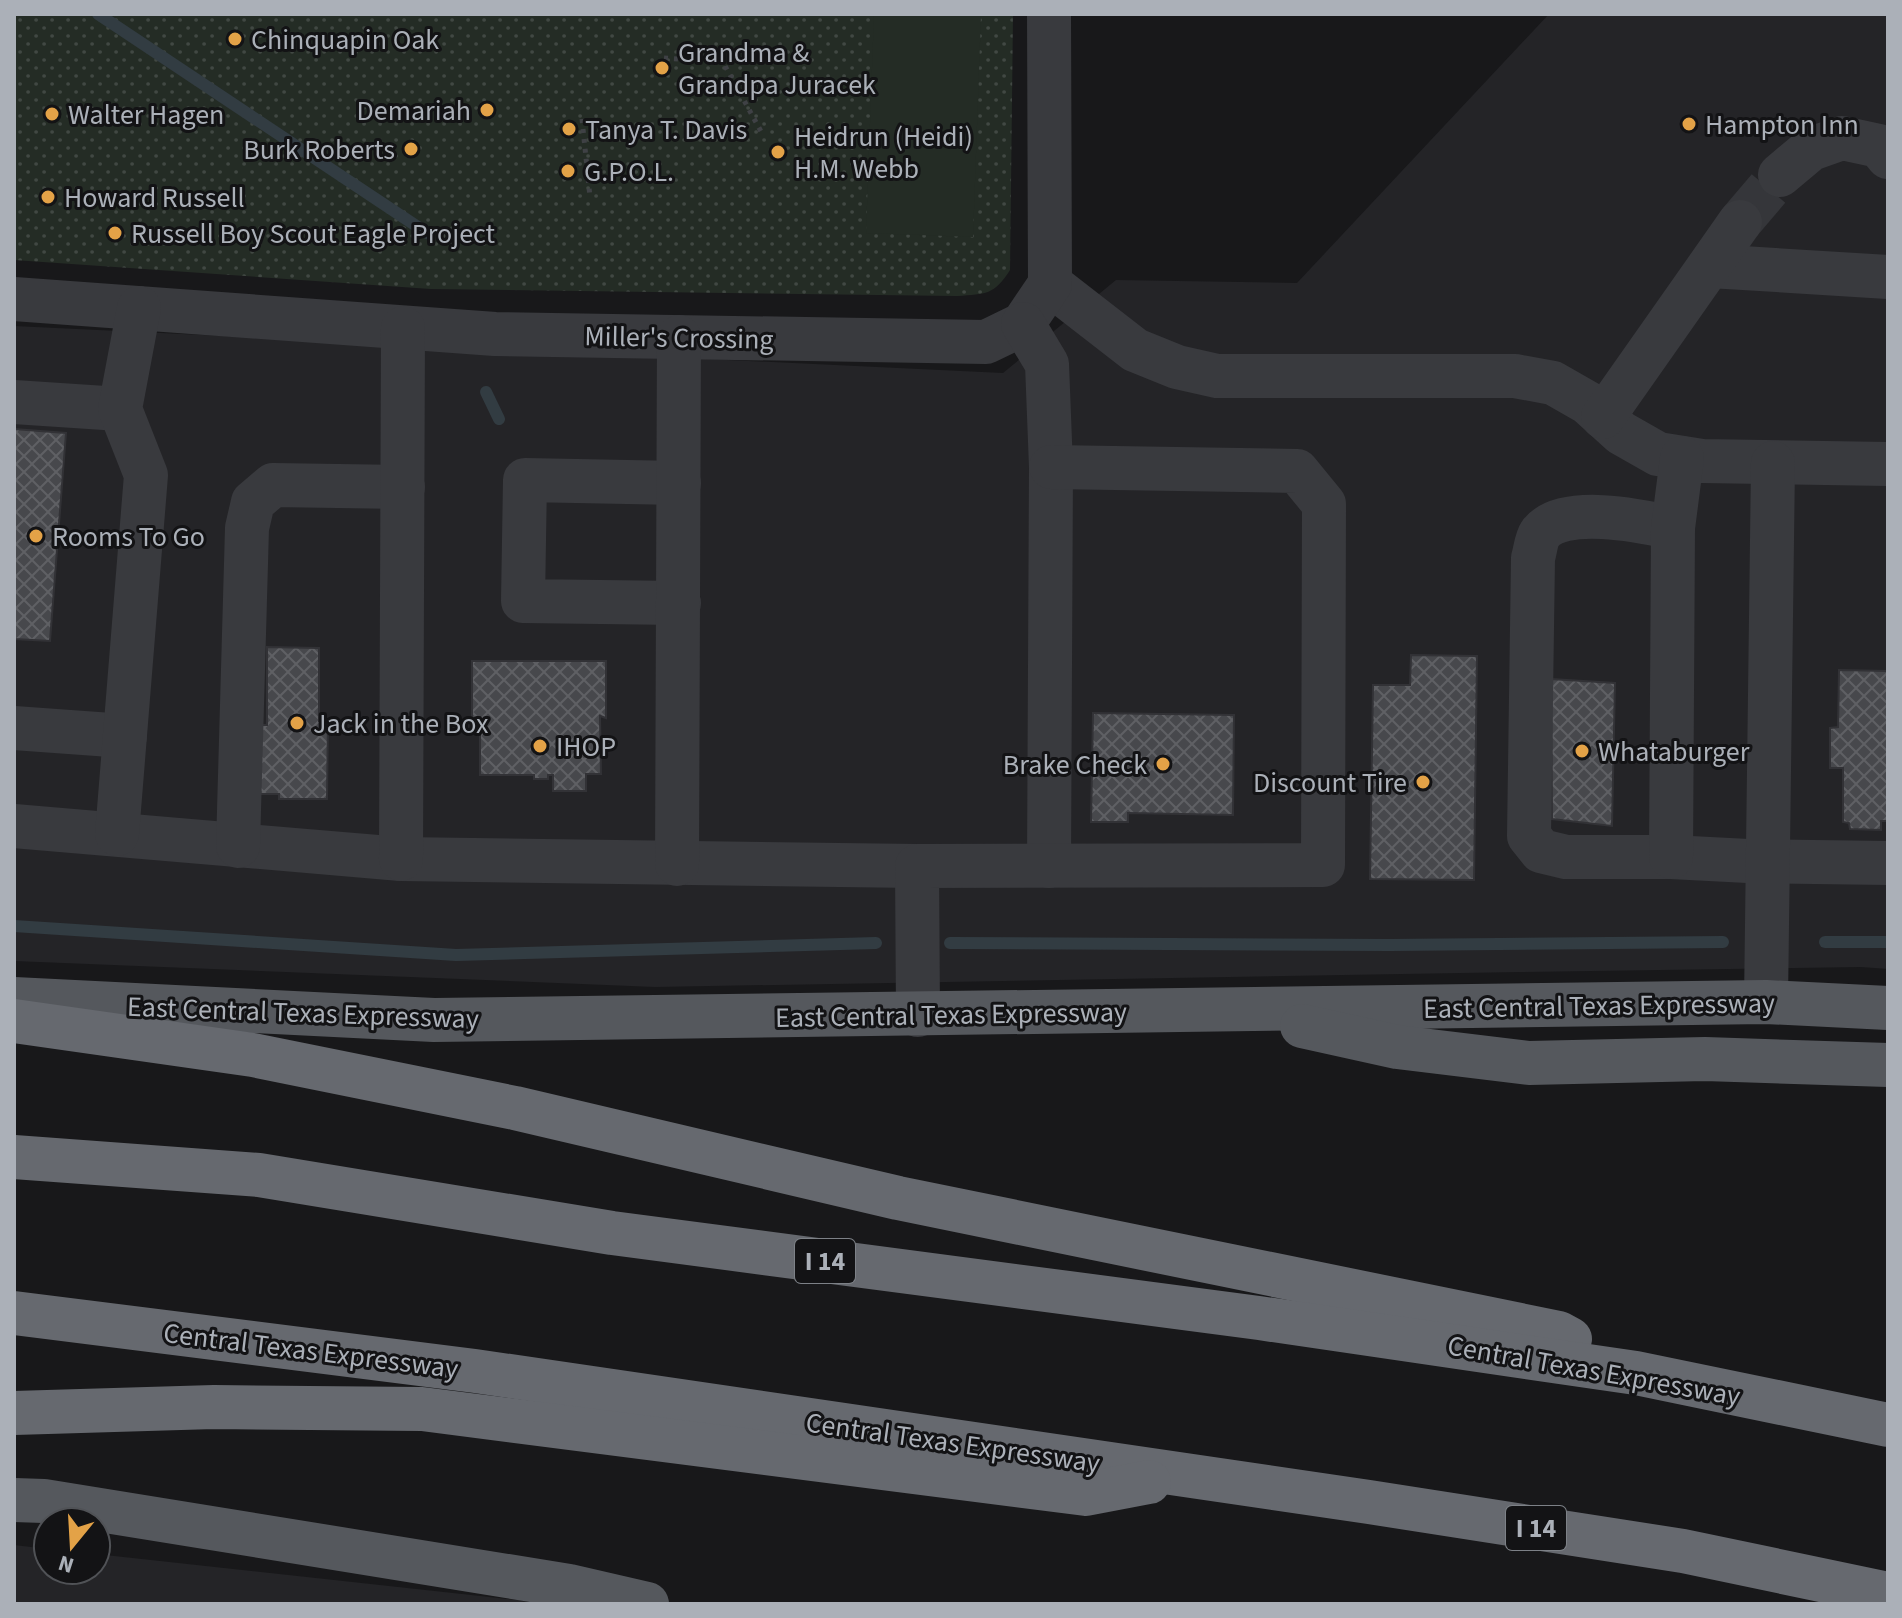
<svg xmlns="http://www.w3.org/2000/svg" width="1902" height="1618" font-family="'Source Sans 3',sans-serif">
  <defs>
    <pattern id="grass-dots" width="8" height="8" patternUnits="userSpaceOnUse" patternTransform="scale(2)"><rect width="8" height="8" fill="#242c25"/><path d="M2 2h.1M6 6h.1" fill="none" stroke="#414843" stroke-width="1.8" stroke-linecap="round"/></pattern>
    <pattern id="building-cross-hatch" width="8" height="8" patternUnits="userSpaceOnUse" patternTransform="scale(2)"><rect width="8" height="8" fill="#47484c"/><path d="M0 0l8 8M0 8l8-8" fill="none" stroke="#5f6064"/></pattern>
  </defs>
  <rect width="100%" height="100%" fill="#18181a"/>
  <g fill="#242427">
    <path d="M1549,14H1888V969L1861,967L1520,972L655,987L14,961V326L1003,373L1116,280L1297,283Z"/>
    <path d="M14,1545L48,1549V1570H96V1554L518,1600L537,1604H14Z"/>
  </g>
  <path fill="url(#grass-dots)" d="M14,14H1013L1010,270C994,295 986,294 957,296L431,289L14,260Z"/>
  <path fill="#242c25" d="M874,14H981L973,237L866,233Z"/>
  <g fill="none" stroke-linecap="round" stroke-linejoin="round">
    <g stroke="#323c42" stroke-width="12">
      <path d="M98,14L427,233"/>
      <path d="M486,392L499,419"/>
      <path d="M14,926L456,955L876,943"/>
      <path d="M1825,942H1888"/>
      <path d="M950,943L1390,945L1723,942"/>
    </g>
  </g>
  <g fill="url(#building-cross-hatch)" stroke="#323236" stroke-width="2">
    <path d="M14,429L66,433L50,641L14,639Z"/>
    <path d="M267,647L319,648V721H328L327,799H279V794H257L258,725H267Z"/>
    <path d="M1411,655L1477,656L1474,880L1370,879L1373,685H1410Z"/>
    <path d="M472,661H606V718L600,716L601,774H586V791H553V775H548V779H534V775H480V718H472Z"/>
    <path d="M1839,670L1888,671L1887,821H1881V830L1850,829L1849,823L1843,822V768H1830V728L1838,727Z"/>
    <path d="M1551,679L1615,683L1612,826L1552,819Z"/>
    <path d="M1093,713L1234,715L1233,815L1128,813V822H1091Z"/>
  </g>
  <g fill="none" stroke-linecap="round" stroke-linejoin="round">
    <path stroke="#35363a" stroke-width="44" stroke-dasharray="44 22" stroke-linecap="butt" d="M1740,222L1780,175"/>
    <g stroke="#3f4145" stroke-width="5" stroke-dasharray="4 6" stroke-linecap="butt">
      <path d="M664,58L694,60L718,53L763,135"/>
      <path d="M582,119L590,197"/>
    </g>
    <g stroke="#393a3e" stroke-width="44">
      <path d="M1780,175L1811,149L1842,138L1879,146L1888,157"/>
      <path d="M1710,266L1888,277"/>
      <path d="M1050,284L1135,350L1177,367L1217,376H1515L1553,383L1588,403L1621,433L1658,454L1702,461L1888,464"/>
      <path d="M14,299L495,334L986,342L1023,324L1050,284L1049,14"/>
      <path d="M1023,324L1047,364L1051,467L1049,866"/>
      <path d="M14,402L120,409"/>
      <path d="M1603,417L1740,222"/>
      <path d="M1673,528C1642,521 1561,504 1540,534C1536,540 1535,552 1533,558L1529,836L1541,851L1566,857H1671L1748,861L1888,863"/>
      <path d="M679,603L523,601L525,480L679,483"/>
      <path d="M14,728L125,736"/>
      <path d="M14,826L401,859L917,866"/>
      <path d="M117,834L146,475L120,409L139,308"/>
      <path d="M238,846L247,528L253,502L273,485L403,487"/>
      <path d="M1671,857L1673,528L1682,458"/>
      <path d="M401,859L403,328"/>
      <path d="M677,864L679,337"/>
      <path d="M1766,1002L1773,463"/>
      <path d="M918,1015L917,866L1323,865L1324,504L1297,471L1051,467"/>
    </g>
    <g stroke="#55585d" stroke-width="44">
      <path d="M14,999L434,1020L1766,1002L1888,1008"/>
      <path d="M1302,1026L1397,1047L1529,1063L1705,1059L1888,1065"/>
      <path d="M14,1500L44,1501L569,1586L647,1604"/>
    </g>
    <g stroke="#66696f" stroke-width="44">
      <path d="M14,1021L253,1055L515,1108L898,1198L1559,1333L1570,1339"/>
      <path d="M14,1157L259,1175L612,1233L1259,1318L1636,1373L1888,1425"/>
      <path d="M14,1313L475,1371L1369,1502L1683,1551L1888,1594"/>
      <path d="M14,1413L214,1407L422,1409L1086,1494L1149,1482"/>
    </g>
  </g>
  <g fill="#e3a247" stroke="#131315" stroke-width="3">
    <circle cx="235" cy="39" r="8"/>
    <circle cx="662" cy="68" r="8"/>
    <circle cx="487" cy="110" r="8"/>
    <circle cx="52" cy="114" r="8"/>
    <circle cx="1689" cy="124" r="8"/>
    <circle cx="569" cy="129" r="8"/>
    <circle cx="411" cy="149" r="8"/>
    <circle cx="778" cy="152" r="8"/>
    <circle cx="568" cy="171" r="8"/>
    <circle cx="48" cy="197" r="8"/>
    <circle cx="115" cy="233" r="8"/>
    <circle cx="36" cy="536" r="8"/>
    <circle cx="297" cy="723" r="8"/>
    <circle cx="540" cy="746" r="8"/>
    <circle cx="1582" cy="751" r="8"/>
    <circle cx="1163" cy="764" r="8"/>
    <circle cx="1423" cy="782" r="8"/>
  </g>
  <g text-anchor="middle" stroke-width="6" stroke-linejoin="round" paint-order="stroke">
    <g fill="#131315" stroke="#7d8187" stroke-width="2">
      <rect x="795" y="1239" width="60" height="44" rx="6"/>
      <rect x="1506" y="1506" width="60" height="44" rx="6"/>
    </g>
    <g font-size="26" font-weight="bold" fill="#abb0b8">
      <text x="825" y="1270">I 14</text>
      <text x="1536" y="1537">I 14</text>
    </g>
    <g font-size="28" fill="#abb0b8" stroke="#131315" text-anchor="start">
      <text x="251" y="49">Chinquapin Oak</text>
      <text x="678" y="62">Grandma &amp;<tspan x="678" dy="32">Grandpa Juracek</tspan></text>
      <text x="471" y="120" text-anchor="end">Demariah</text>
      <text x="68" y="124">Walter Hagen</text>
      <text x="1705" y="134">Hampton Inn</text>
      <text x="585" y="139">Tanya T. Davis</text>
      <text x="794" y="146">Heidrun (Heidi)<tspan x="794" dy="32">H.M. Webb</tspan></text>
      <text x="395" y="159" text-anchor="end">Burk Roberts</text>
      <text x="584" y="181">G.P.O.L.</text>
      <text x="64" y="207">Howard Russell</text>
      <text x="131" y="243">Russell Boy Scout Eagle Project</text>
      <text x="52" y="546">Rooms To Go</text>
      <text x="313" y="733">Jack in the Box</text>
      <text x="556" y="756">IHOP</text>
      <text x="1598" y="761">Whataburger</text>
      <text x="1147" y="774" text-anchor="end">Brake Check</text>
      <text x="1407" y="792" text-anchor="end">Discount Tire</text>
    </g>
    <g font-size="28" fill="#abb0b8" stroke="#131315">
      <text transform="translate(679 337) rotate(1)" y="10">Miller's Crossing</text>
      <text transform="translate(1599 1005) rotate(-1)" y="10">East Central Texas Expressway</text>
      <text transform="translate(303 1012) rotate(2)" y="10">East Central Texas Expressway</text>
      <text transform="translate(951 1014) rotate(-1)" y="10">East Central Texas Expressway</text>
      <text transform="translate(311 1350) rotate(7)" y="10">Central Texas Expressway</text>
      <text transform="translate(1594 1370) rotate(10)" y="10">Central Texas Expressway</text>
      <text transform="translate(953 1442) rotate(8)" y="10">Central Texas Expressway</text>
    </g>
  </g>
  <rect width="1902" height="1618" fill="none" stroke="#abb0b8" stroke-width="32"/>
  <g transform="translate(72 1546) rotate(198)"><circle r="38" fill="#131315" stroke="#505256" stroke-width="2"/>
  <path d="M0-6L14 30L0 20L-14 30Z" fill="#e3a247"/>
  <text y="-12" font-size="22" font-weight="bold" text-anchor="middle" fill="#abb0b8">N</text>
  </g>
</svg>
